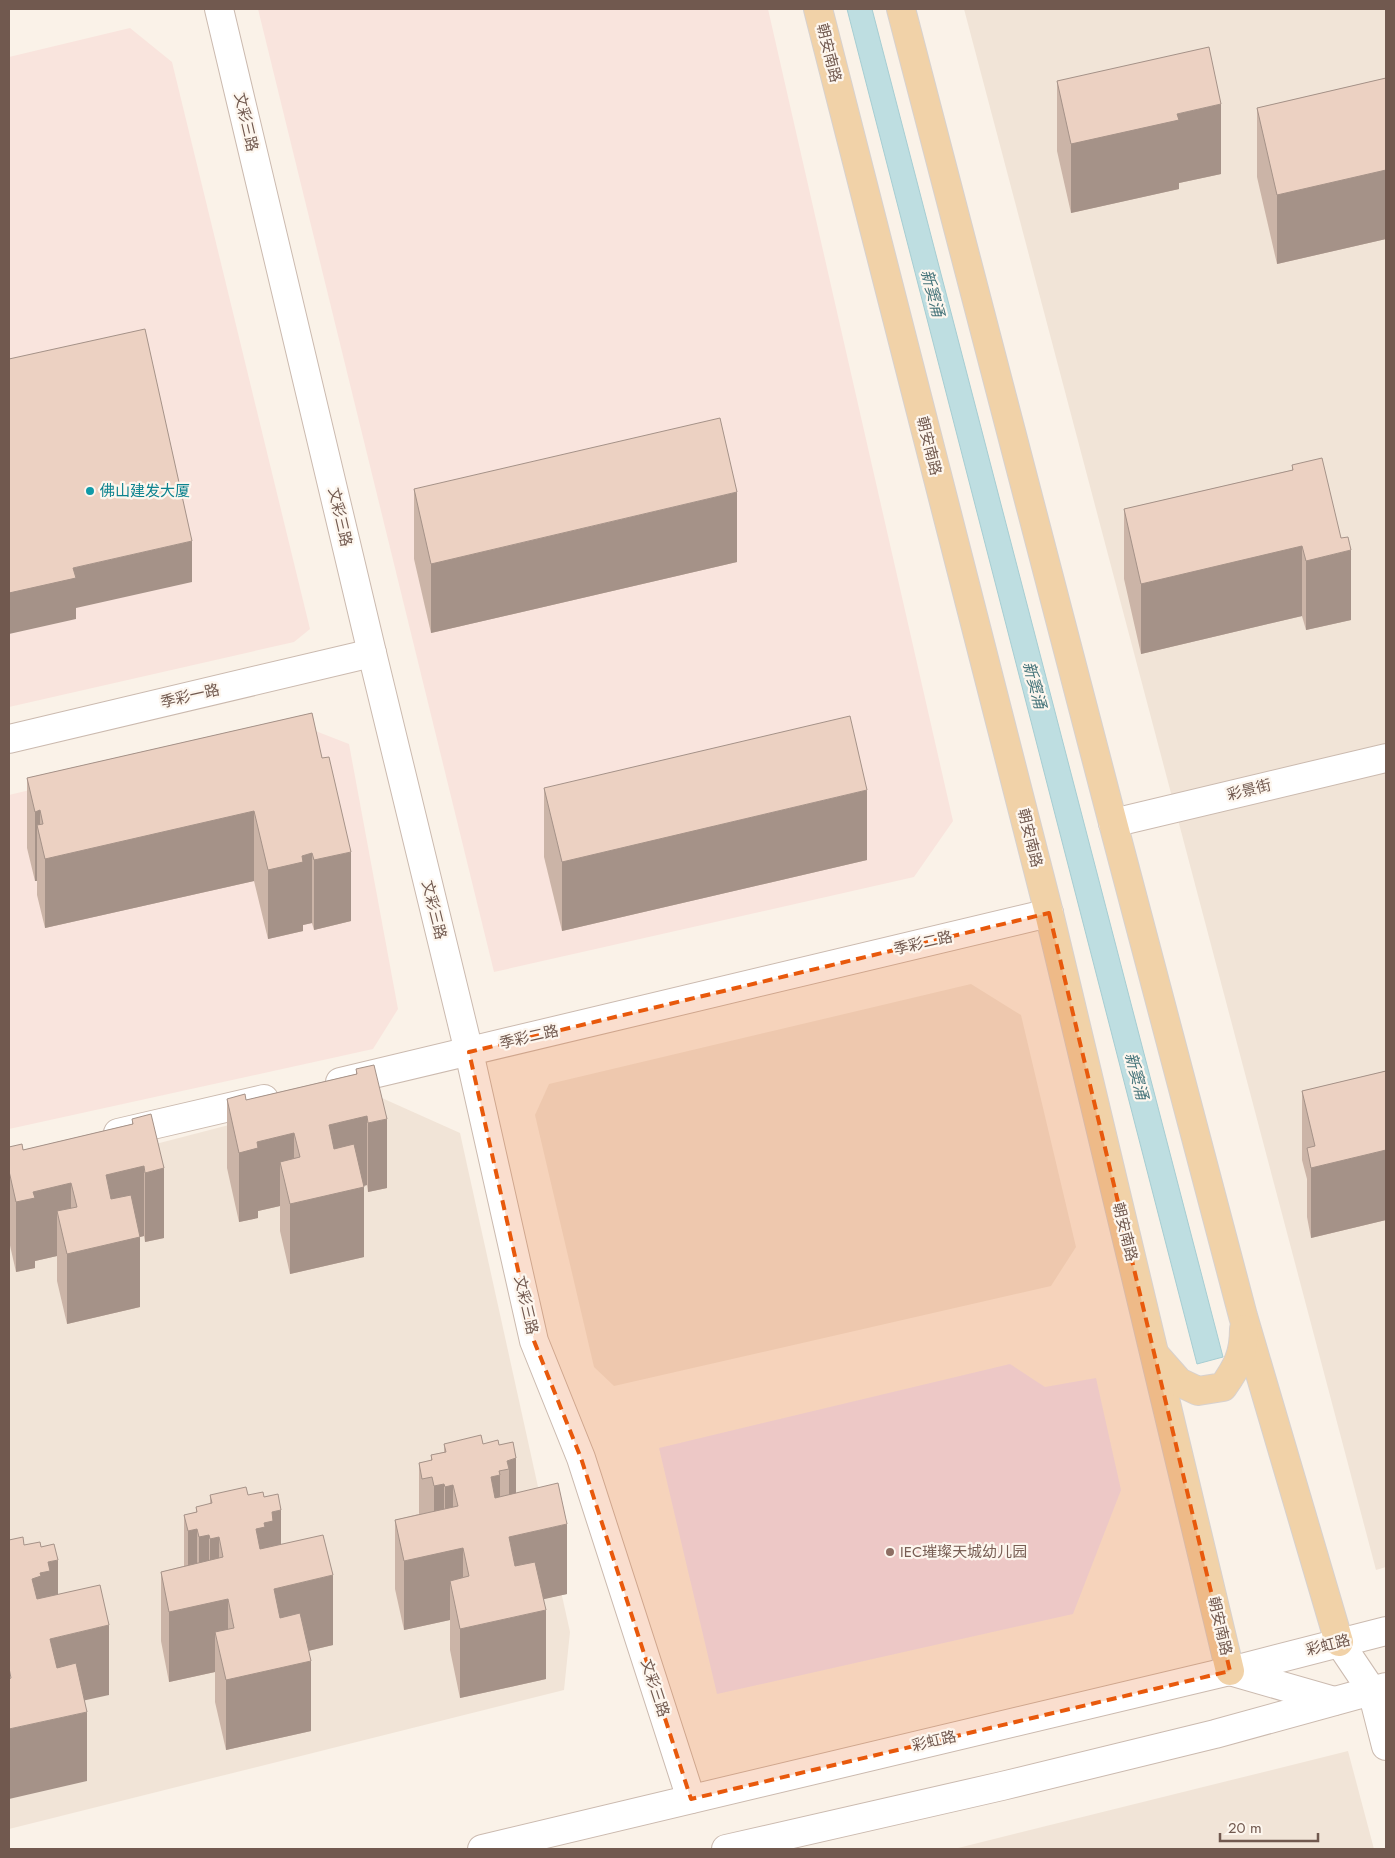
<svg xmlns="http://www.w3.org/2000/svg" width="1395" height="1858" font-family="Jost,'Noto Sans SC',sans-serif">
  <rect width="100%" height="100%" fill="#faf2e8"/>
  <g fill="#f1e4d7">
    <path d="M964,9H1386V1567L1376,1570Z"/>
    <path d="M971,984L1021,1015L1076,1247L1051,1286L614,1386L594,1367L535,1115L549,1084Z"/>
    <path d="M364,1090L460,1133L570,1632L564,1690L9,1829V1182Z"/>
    <path d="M1348,1751L1374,1849H954Z"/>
  </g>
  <g fill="#f9e4dd">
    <path d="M258,9H768L953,821L914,877L494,972Z"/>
    <path d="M130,28L172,62L310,629L294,642L9,707V57Z"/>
    <path d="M300,725L349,744L398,1009L373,1049L9,1129V795Z"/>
  </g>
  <path fill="#efe4f6" d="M1010,1364L1045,1387L1096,1378L1121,1490L1073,1614L717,1694L659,1448Z"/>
  <path fill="#bedee1" stroke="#a6cdd2" d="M847,9H872L1223,1357L1197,1364Z"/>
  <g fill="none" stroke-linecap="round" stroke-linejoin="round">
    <defs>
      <g id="minor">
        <path d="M219,9L372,653L469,1052L534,1341L581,1458L691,1799"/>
        <path d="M9,739L372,653"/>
        <path d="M1113,823L1386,758"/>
        <path d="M340,1082L1049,913"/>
        <path d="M118,1133L264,1099"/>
        <path d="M1339,1642L1372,1691L1386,1746"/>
        <path d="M1230,1671L1334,1701"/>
        <path d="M482,1849L1230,1671L1386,1631"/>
        <path d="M726,1849L1002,1786L1215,1734L1386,1687"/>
      </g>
      <g id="major">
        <path d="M818,9L1049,913L1230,1671"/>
        <path d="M901,9L1113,823L1243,1316L1339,1642"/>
        <path d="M1156,1356L1179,1382L1198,1391L1223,1387C1237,1367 1244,1355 1244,1329"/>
      </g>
    </defs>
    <use href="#minor" stroke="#cbbaaf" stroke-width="30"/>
    <use href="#major" stroke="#d7d1ce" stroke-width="30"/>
    <use href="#minor" stroke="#fff" stroke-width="28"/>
    <use href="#major" stroke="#f1d2a8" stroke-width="28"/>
  </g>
  <g fill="#cbb4a7">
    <path d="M1386,78V239L1277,264L1257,177V108Z"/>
    <path d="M1057,81L1221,174L1179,183V189L1071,213L1057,151Z"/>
    <path d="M1292,465L1351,620L1306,630L1302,616L1141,654L1124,579V509L1292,470Z"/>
    <path d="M414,489L737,562L431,633L414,559Z"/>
    <path d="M312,713L351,921L314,930L312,923L303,925V931L268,939L254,881L45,928L37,895V881H35L27,848V778Z"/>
    <path d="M544,788L867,860L562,931L544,857Z"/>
    <path d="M356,1069L387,1188L368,1192L367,1185L364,1186V1257L290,1274L280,1231V1206L258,1211V1218L239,1222L227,1168V1099L246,1100L356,1074Z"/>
    <path d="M1386,1071V1220L1311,1238L1307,1217V1179L1302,1160V1091Z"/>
    <path d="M132,1119L164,1238L145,1242L144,1236L140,1237V1307L67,1324L57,1281V1256L35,1261V1268L16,1272L9,1241V1147L23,1150L132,1124Z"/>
    <path d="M513,1442L516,1493L567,1594L543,1599L546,1679L460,1698L450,1650V1620L404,1630L395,1589V1520L419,1514V1463L431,1460V1455L444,1452V1444H483L499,1445Z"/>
    <path d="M210,1495H248L264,1497L281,1545L333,1645L308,1651L311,1731L226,1750L215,1702V1672L169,1682L161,1641V1572L184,1566V1515L196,1512V1507L210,1504Z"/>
  </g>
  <g fill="#a59288">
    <path d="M1221,104V174L1179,183V189L1071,213V144L1177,114Z"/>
    <path d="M1386,170V239L1277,264V195Z"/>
    <path d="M737,492V562L431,633V564Z"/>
    <path d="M192,541V582L76,608V619L9,634V593L73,568Z"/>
    <path d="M1302,546V616L1141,654V584Z"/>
    <path d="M1351,550V620L1306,630V561Z"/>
    <path d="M867,790V860L562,931V862Z"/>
    <path d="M40,810V839L37,825V881H35V812Z"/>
    <path d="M254,811V881L45,928V859Z"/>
    <path d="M351,852V921L314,930V860Z"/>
    <path d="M312,853V923L303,925V931L268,939V870L302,856Z"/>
    <path d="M367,1116V1185L329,1195V1125Z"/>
    <path d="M387,1119V1188L368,1192V1123Z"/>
    <path d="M294,1133V1202L280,1162V1206L258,1211V1218L239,1222V1153L257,1142Z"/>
    <path d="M1386,1150V1220L1311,1238V1168Z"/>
    <path d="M144,1166V1236L106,1245V1175Z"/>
    <path d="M164,1168V1238L145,1242V1173Z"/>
    <path d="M71,1183V1253L57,1211V1256L35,1261V1268L16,1272V1202L33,1192Z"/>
    <path d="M364,1187V1257L290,1274V1204Z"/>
    <path d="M140,1237V1307L67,1324V1254Z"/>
    <path d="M516,1458V1528L509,1530V1469L507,1461Z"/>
    <path d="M500,1475V1545L491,1477Z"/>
    <path d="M444,1484V1552H445V1487L453,1485V1550L463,1548V1617L450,1581V1620L404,1630V1561L434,1554V1486Z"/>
    <path d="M281,1510V1579L256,1598V1529L264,1523L272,1512Z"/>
    <path d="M567,1524V1594L509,1607V1537Z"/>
    <path d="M197,1529V1598L188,1600V1531Z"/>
    <path d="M209,1535V1603H210V1539L219,1537V1601L228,1599V1669L215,1632V1672L169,1682V1612L199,1605V1537Z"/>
    <path d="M58,1560V1629L32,1648V1579L40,1573L48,1562Z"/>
    <path d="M333,1575V1645L274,1659V1589Z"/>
    <path d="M546,1610V1679L460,1698V1629Z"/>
    <path d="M109,1625V1695L50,1708V1639Z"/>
    <path d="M311,1661V1731L226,1750V1680Z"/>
    <path d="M87,1712V1781L9,1799V1729Z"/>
  </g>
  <g fill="#ecd1c2" stroke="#a59288">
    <path d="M1209,47L1221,104L1177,114L1179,120L1071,144L1057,81Z"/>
    <path d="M1386,78V170L1277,195L1257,108Z"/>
    <path d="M145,329L192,541L73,568L76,578L9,593V359Z"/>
    <path d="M720,418L737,492L431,564L414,489Z"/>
    <path d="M1322,458L1341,538L1348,537L1351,550L1306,561L1302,546L1141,584L1124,509L1293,470L1292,465Z"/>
    <path d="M312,713L322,758L329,757L351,852L314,860L312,853L302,856L303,862L268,870L254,811L45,859L37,825L43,824L40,810L35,812L27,778Z"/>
    <path d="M850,716L867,790L562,862L544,788Z"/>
    <path d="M374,1065L387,1119L368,1123L367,1116L329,1125L334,1149L354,1144L364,1187L290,1204L280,1162L300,1157L294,1133L257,1142L258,1148L239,1153L227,1099L245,1094L246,1100L357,1074L356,1069Z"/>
    <path d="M1386,1071V1150L1311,1168L1307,1148L1315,1146L1302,1091Z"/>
    <path d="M151,1114L164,1168L145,1173L144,1166L106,1175L111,1199L131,1195L140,1237L67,1254L57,1211L77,1207L71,1183L33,1192L35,1198L16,1202L9,1171V1147L22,1144L23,1150L133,1124L132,1119Z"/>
    <path d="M481,1435L483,1444L498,1440L499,1445L513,1442L516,1458L507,1461L509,1469L499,1471L500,1475L491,1477L495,1498L558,1483L567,1524L509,1537L515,1566L535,1562L546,1610L460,1629L450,1581L469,1576L463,1548L404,1561L395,1520L458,1506L453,1485L445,1487L444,1484L434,1486L432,1477L422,1479L419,1463L432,1460L431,1455L446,1452L444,1444Z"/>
    <path d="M246,1487L248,1495L263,1492L264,1497L278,1494L281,1510L272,1512L273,1521L264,1523L265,1527L256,1529L260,1549L323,1535L333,1575L274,1589L280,1618L300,1613L311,1661L226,1680L215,1632L234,1628L228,1599L169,1612L161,1572L223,1557L219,1537L210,1539L209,1535L199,1537L197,1529L188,1531L184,1515L197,1512L196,1507L212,1503L210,1495Z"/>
    <path d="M23,1537L24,1545L40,1542L41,1547L54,1544L58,1560L48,1562L50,1571L40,1573L41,1576L32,1579L37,1599L100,1585L109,1625L50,1639L57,1668L76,1663L87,1712L9,1729V1679L11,1678L9,1668V1540Z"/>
  </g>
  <path fill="#e8590c" fill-opacity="0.2" stroke="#e8590c" stroke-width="4" stroke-dasharray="10 6" stroke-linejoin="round" d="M1049,913L1230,1671L691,1799L581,1458L534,1341L469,1052Z"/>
  <circle fill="#0f9aa8" stroke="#fdf6ee" stroke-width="2" cx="90" cy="491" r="5"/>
  <circle fill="#8d6e63" stroke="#fdf6ee" stroke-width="2" cx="890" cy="1552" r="5"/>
  <g text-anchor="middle" stroke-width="4.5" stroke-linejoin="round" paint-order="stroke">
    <g font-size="15" fill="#71594f" stroke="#fdf6ee">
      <text transform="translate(829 53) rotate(76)" y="5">朝安南路</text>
      <text transform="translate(246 122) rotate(77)" y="5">文彩三路</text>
      <text transform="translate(929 446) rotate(76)" y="5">朝安南路</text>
      <text transform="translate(340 517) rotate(77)" y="5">文彩三路</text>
      <text transform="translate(190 696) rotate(-13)" y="5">季彩一路</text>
      <text transform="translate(1249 790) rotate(-14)" y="5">彩景街</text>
      <text transform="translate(1030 838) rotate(76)" y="5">朝安南路</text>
      <text transform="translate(434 910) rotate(76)" y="5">文彩三路</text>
      <text transform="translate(923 943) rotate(-13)" y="5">季彩二路</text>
      <text transform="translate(529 1037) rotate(-13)" y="5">季彩二路</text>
      <text transform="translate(1125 1232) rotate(76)" y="5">朝安南路</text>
      <text transform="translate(526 1305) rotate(77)" y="5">文彩三路</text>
      <text transform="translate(1220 1626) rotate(77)" y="5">朝安南路</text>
      <text transform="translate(1328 1645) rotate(-14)" y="5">彩虹路</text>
      <text transform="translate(655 1688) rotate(72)" y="5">文彩三路</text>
      <text transform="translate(934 1741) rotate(-13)" y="5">彩虹路</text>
    </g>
    <g font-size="15" fill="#0d838f" stroke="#fdf6ee" text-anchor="start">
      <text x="100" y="496">佛山建发大厦</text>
    </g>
    <g font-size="15" fill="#785e54" stroke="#fdf6ee" text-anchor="start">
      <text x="900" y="1557">IEC璀璨天城幼儿园</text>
    </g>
    <g font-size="16" font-style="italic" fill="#47757b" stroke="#fdf6ee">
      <text transform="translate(933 293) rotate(75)" y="6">新窦涌</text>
      <text transform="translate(1035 685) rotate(75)" y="6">新窦涌</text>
      <text transform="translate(1137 1076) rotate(75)" y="6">新窦涌</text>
    </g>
  </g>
  <rect width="1395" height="1858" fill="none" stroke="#71594f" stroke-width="20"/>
  <path d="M1220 1833v8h98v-8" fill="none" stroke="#71594f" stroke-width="2.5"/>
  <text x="1228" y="1833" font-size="15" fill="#71594f" stroke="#fdf6ee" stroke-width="4" paint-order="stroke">20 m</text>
</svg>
